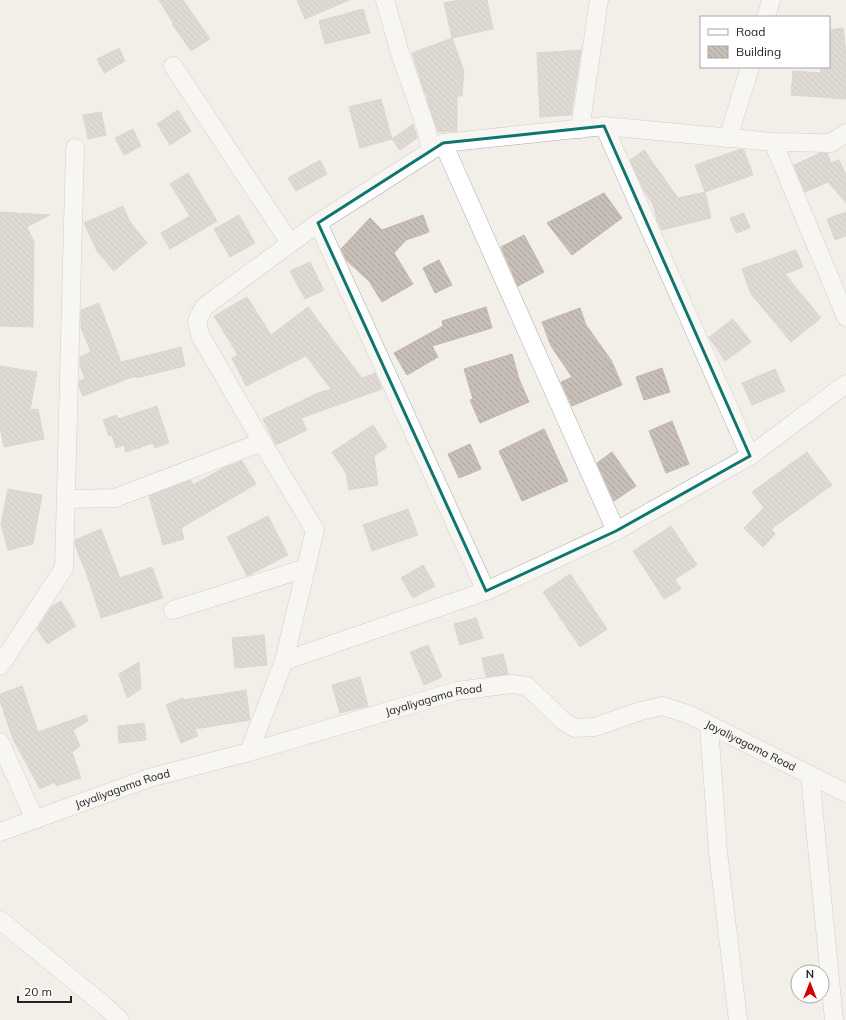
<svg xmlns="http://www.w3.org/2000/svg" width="846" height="1020" font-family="Mulish,sans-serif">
  <defs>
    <pattern id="building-back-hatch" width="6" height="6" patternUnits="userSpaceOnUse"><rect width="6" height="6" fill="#c7bfb8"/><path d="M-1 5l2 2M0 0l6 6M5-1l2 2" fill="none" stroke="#aba49e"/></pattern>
  </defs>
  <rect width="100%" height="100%" fill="#f2efe9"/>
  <g fill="url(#building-back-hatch)" stroke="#c4b6ab">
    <path d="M159,0H183L210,39L191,51L172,24L173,23Z"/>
    <path d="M297,0H349L305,19Z"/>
    <path d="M459,0H487L493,29L452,38L444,3Z"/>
    <path d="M363,9L370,33L325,44L319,21Z"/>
    <path d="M843,28L846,54V99L791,95L793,71L821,73V67H829V30Z"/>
    <path d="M452,38L464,71L462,96H457V131L438,132L427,100V94H425L412,53Z"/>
    <path d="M119,48L125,61L104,73L97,59Z"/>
    <path d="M581,50L571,115L540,117L537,53Z"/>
    <path d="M381,99L392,139L360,148L349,107Z"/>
    <path d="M178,110L191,131L170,145L157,124Z"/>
    <path d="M101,112L106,135L88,139L83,115Z"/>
    <path d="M413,124L417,138L400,150L392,139Z"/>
    <path d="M133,129L141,146L124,155L115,138Z"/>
    <path d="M741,149L744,150L753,175L705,192L695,165Z"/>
    <path d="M644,150L678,198L705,192L711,218L662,230L657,220L653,204L644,191L630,160Z"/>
    <path d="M820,153H827L831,163L839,160L846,175V203L828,182L805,192L794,165Z"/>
    <path d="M320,160L327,174L296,191L288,178Z"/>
    <path d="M188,173L217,221L170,249L161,233L190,216L170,184Z"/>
    <path d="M604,193L622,218L572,255L547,223Z"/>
    <path d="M123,206L130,222L147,243L114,271L97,251L84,223Z"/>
    <path d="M0,212L50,215L27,227L34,242L33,327L0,326Z"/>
    <path d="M846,212V236L835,240L827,219Z"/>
    <path d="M744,213L750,228L736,233L730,218Z"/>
    <path d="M239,215L255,243L230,257L214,229Z"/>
    <path d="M423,215L429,232L406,240L394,253L413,284L382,302L369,281L347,261L341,249L370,218L382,230Z"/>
    <path d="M524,235L544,272L518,286L501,247Z"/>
    <path d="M796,250L803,267L785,274L821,318L791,342L751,294L742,269Z"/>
    <path d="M439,260L452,285L435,293L423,268Z"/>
    <path d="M310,262L324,290L305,299L290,271Z"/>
    <path d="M247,297L271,335L308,307L362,378L375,373L382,389L301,418L307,430L276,445L263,419L318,393L331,389L306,356L246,386L232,358L238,355L214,316Z"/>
    <path d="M99,303L121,362L181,347L185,366L136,378L135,376L83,396L79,387V381L85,379L80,366V357L91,352L81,328V310Z"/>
    <path d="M486,307L492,328L432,346L438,357L407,375L394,353L443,326L442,321Z"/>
    <path d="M580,308L586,325L611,360L622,385L572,406L561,382L572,377L551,346L542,322Z"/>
    <path d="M733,319L751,342L725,361L709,337Z"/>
    <path d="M512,354L519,379L529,402L480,423L470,400L473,399L464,369Z"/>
    <path d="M0,366L37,372L30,410L38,409L44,439L4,447L0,427Z"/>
    <path d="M662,368L670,392L644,400L636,377Z"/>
    <path d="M775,369L785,391L752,405L742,383Z"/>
    <path d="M157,406L169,443L155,448L153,443L126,452L124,445L116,448L112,435L109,436L103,420L116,415L118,419Z"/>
    <path d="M672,421L689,464L666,473L649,431Z"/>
    <path d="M373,425L387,447L374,456L378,485L349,490L346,473L332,452Z"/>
    <path d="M544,429L568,481L522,501L499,451Z"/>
    <path d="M470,444L481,469L459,478L448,454Z"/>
    <path d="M612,452L636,486L614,501L597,463Z"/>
    <path d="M807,452L832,485L771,529L775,534L763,547L744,528L764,508L752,492Z"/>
    <path d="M242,461L256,484L181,528L184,539L163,545L149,496L191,480L193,485L223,468Z"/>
    <path d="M8,489L42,495L33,544L8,550L1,524Z"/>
    <path d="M408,509L418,535L372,551L363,525Z"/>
    <path d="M268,516L288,555L247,576L227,537Z"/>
    <path d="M671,526L697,565L675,579L681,589L664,599L633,551Z"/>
    <path d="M101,529L120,578L152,567L163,598L101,618L87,575L75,545V540Z"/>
    <path d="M423,565L435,586L413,598L401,578Z"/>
    <path d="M570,574L607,629L580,647L543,592Z"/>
    <path d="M61,601L76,626L47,644L37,629L51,607Z"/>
    <path d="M476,618L483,638L460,645L454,624Z"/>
    <path d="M264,635L267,665L235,668L232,638Z"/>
    <path d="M428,645L442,677L424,685L410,652Z"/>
    <path d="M503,654L508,674L486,677L482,658Z"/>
    <path d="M139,662L141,689L127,698L119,674Z"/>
    <path d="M360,677L368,706L340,713L332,685Z"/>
    <path d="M22,686L38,732L86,715L88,721L66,734L73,730L80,746L72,752L81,778L56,786L55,782L40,789L13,739L0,701V694Z"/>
    <path d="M246,690L250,720L195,729L198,736L181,743L166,705L183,698L184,700Z"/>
    <path d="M144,723L146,740L119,743L118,726Z"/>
  </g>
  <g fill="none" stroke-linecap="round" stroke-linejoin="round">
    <defs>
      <g id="minor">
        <path d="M385,0L399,50L426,128L431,150"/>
        <path d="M766,17L771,0"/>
        <path d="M173,66L290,243"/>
        <path d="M604,126L750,456"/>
        <path d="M580,129L599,0"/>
        <path d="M728,138L750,67"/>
        <path d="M773,142L846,317"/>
        <path d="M443,143L616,531"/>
        <path d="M318,223L486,591"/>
        <path d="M66,499L115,498L262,442"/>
        <path d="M173,610L306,568"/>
        <path d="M284,661L486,591L616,531L750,456L846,384"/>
        <path d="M0,666L64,568L75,148"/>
        <path d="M709,725L718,852L738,1020"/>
        <path d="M0,742L35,820"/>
        <path d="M249,752L284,661L315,530L262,442L200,335L197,321L204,307L318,223L443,143L604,126L773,142L831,143L846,133"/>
        <path d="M810,775L834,1020"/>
        <path id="s1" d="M0,832L149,778L249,752L457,691L511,684L527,686L563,721L575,728L595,727L640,711L663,706L690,715L846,793"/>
        <path d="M0,920L106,1007L120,1020"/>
      </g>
    </defs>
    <use href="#minor" stroke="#a9a9a9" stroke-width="19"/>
    <use href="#minor" stroke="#fff" stroke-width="18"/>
  </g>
  <path d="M0 0H846V1020H0ZM604,126L750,456L616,531L486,591L318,223L443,143Z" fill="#f2efe9" fill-opacity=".55" fill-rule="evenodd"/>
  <path fill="none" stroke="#0f766e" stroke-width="3" stroke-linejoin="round" d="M604,126L750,456L616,531L486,591L318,223L443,143Z"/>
  <g text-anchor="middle" stroke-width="4" stroke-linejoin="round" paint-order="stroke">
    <g font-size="11" fill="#222" stroke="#fff">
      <text dy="4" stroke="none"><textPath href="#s1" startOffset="454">Jayaliyagama Road</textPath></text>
      <text dy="4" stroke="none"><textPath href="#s1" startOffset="801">Jayaliyagama Road</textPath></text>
      <text dy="4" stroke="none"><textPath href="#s1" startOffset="130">Jayaliyagama Road</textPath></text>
    </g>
  </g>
  <rect x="700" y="16" width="130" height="52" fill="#ffffff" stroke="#a7a7a7"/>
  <rect x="708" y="29" width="20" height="6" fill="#ffffff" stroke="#a7a7a7"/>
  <text x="736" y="36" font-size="12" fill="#222222">Road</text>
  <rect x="708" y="46" width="20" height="12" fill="url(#building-back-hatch)" stroke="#a7a7a7"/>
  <text x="736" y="56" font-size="12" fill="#222222">Building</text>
  <g transform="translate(810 984)"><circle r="19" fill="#ffffff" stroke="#a7a7a7"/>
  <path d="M0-3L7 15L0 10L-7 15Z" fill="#d40000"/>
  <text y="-6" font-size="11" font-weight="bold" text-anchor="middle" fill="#222222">N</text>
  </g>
  <path d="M18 996v6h53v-6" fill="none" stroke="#222222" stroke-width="2"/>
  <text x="24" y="996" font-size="12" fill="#222222" stroke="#ffffff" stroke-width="3" paint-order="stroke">20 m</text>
</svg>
